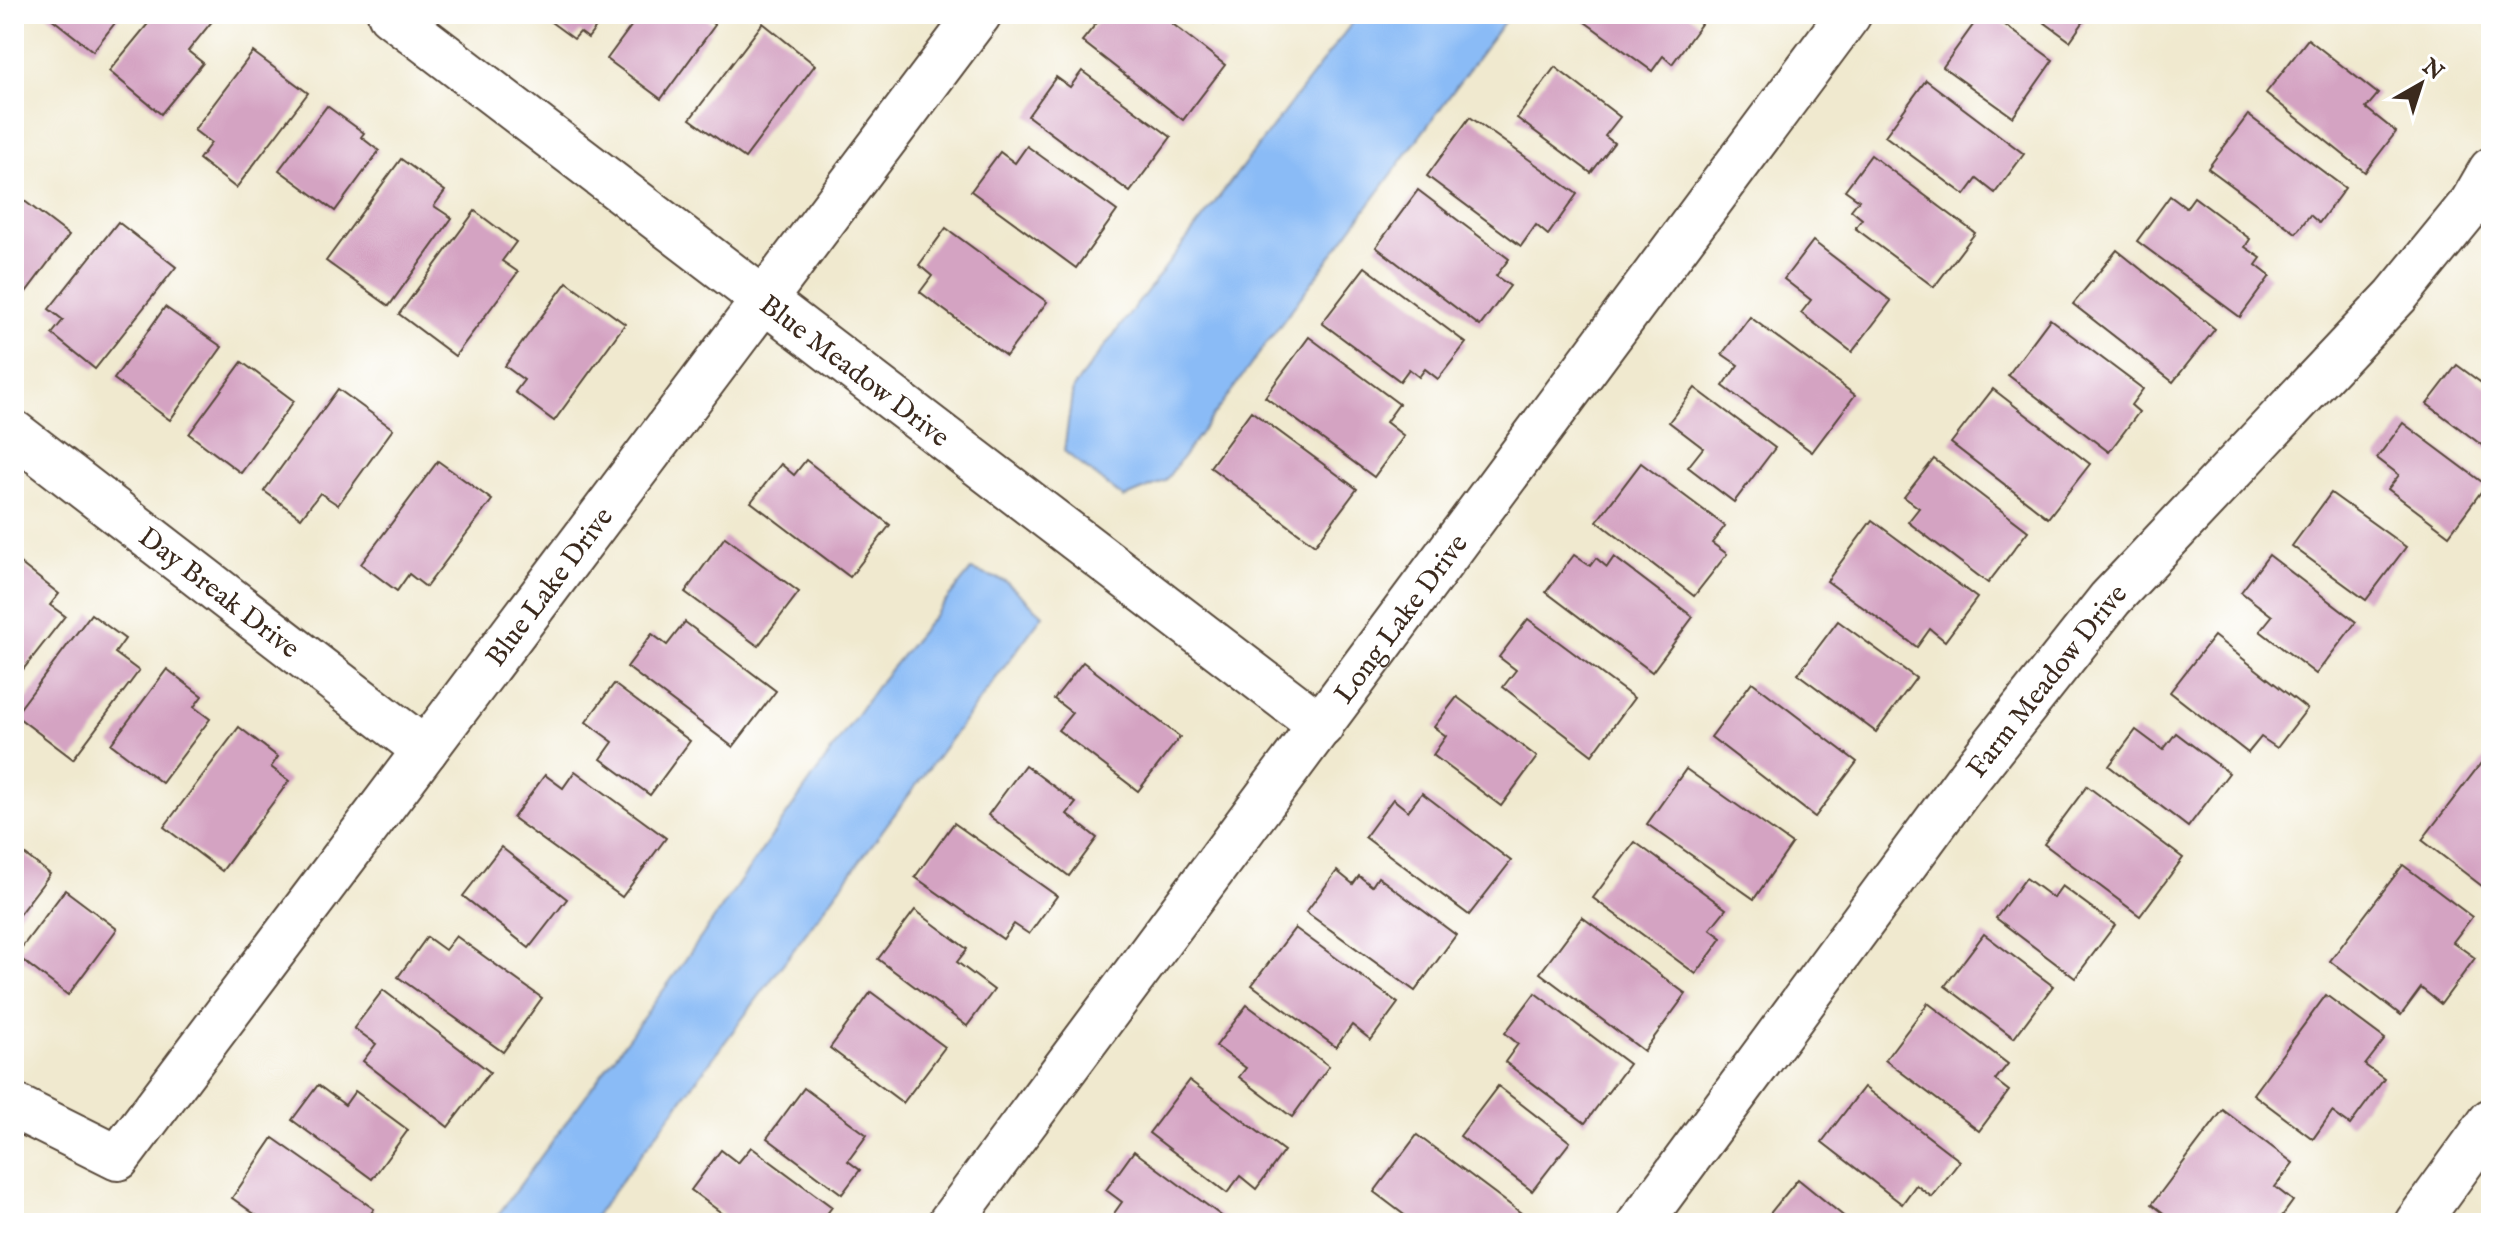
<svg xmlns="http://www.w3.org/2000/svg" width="2505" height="1237" font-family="'IM FELL English',serif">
  <rect width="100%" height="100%" fill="#fff"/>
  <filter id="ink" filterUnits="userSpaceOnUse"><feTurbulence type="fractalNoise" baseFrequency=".0125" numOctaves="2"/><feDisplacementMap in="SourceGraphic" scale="16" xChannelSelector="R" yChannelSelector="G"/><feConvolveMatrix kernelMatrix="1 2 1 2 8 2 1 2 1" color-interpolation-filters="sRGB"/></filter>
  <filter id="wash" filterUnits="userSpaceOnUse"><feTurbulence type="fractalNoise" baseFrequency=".006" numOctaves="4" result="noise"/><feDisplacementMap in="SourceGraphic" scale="32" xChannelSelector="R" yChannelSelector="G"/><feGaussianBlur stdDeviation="1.8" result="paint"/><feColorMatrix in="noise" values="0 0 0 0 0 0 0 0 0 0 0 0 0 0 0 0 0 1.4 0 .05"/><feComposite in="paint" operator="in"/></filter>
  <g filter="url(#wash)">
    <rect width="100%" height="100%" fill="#f0e9cf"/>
    <g fill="#8abbf6" stroke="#62728a" stroke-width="2">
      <path d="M1359,14H1510L1165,481L1124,498L1064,451L1073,388Z"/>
      <path d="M971,570L1005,581L1043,615L590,1223H492L676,973L877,686Z"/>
    </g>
    <g id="blocks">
      <g fill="#d4a3c2">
        <path d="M46,14H122L93,51Z"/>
        <path d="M156,14H208L214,19L188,51L203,63L161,114L109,71Z"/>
        <path d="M540,14H606L588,38L580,32L574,39Z"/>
        <path d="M640,14H699L715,25L661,99L607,59Z"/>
        <path d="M1104,14H1160L1225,65L1183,120L1082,41Z"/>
        <path d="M1203,14H1221L1214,23Z"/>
        <path d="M1574,14H1687L1701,24L1672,64L1663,56L1652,71Z"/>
        <path d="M1981,14H1990L2053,60L2013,117L1943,67Z"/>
        <path d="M2033,14H2089L2070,41Z"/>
        <path d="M763,23L815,65L745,158L690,119Z"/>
        <path d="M2308,39L2378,94L2366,108L2396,132L2365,172L2266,93Z"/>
        <path d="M253,52L308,93L236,188L199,159L211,143L194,130Z"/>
        <path d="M1555,67L1620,117L1605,136L1614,143L1591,173L1517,118Z"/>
        <path d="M1082,71L1171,137L1130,192L1028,116L1056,77L1070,87Z"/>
        <path d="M1926,80L2024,154L1995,193L1977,179L1965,195L1885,136Z"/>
        <path d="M327,106L364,133L361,137L379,151L335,211L279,170Z"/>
        <path d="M2248,115L2345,188L2319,223L2310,215L2296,233L2208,168Z"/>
        <path d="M1470,117L1577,194L1548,235L1536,225L1521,246L1427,176Z"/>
        <path d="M1027,146L1117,211L1076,268L971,191L1000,152L1015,163Z"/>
        <path d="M1871,155L1975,233L1934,287L1855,228L1862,219L1851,210L1859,200L1845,190Z"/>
        <path d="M401,159L445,191L434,206L452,218L389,306L326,261Z"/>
        <path d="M1418,190L1509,259L1496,276L1510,286L1480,326L1376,247Z"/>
        <path d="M14,193L69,235L14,308Z"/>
        <path d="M2170,196L2186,208L2194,197L2250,239L2245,247L2261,258L2256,265L2270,276L2240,317L2137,241Z"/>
        <path d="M475,211L516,242L502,261L518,272L455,356L399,314Z"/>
        <path d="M118,222L176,267L95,369L52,334L63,320L49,309Z"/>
        <path d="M946,228L1047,302L1006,356L920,292L932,276L919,265Z"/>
        <path d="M1813,241L1891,301L1852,352L1801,313L1811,300L1784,279Z"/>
        <path d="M2117,250L2215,329L2173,382L2073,304Z"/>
        <path d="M1365,267L1466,343L1438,379L1425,369L1419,377L1409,369L1400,381L1322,323Z"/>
        <path d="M567,282L625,324L554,421L515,392L524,380L505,366Z"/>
        <path d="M165,307L222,347L170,420L114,379Z"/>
        <path d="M1750,317L1855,395L1812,452L1723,386L1738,365L1722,354Z"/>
        <path d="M2050,319L2143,389L2131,405L2139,412L2109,452L2008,375Z"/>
        <path d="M1309,337L1399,404L1386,422L1404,436L1374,477L1265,397Z"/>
        <path d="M242,362L294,401L241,473L189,434Z"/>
        <path d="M2457,365L2487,387L2491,381V452L2427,404Z"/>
        <path d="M1695,388L1775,448L1734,502L1688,467L1703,448L1669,422Z"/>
        <path d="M338,389L393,429L338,505L320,493L301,518L264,491Z"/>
        <path d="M1993,389L2090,464L2048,518L1951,443Z"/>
        <path d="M1251,411L1357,489L1315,545L1210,467Z"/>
        <path d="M2403,423L2486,485L2449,535L2388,489L2399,475L2377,458Z"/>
        <path d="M1934,459L2028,531L1988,583L1908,522L1919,508L1904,497Z"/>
        <path d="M806,460L890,525L850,577L751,502L781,464L794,475Z"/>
        <path d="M438,461L492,500L426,587L409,574L397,591L361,564Z"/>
        <path d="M1641,463L1725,526L1712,543L1727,554L1694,596L1597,521Z"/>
        <path d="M2331,493L2406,547L2366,600L2292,546Z"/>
        <path d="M1872,520L1977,598L1945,641L1930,629L1917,647L1827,581Z"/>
        <path d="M725,537L799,592L758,646L685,592Z"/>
        <path d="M1574,555L1590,566L1596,558L1607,567L1614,557L1693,617L1652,672L1546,592Z"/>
        <path d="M2269,555L2356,622L2316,674L2260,631L2272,616L2241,592Z"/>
        <path d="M20,563L59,594L50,605L65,616L14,681V571Z"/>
        <path d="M91,614L125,639L115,653L139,671L73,759L15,715Z"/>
        <path d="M1528,619L1634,698L1592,755L1503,687L1516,670L1499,657Z"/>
        <path d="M1838,621L1916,678L1876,732L1798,674Z"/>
        <path d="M685,622L776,691L733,747L627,667L652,634L667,645Z"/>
        <path d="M2214,636L2307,709L2277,748L2261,737L2248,753L2170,692Z"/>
        <path d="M1083,662L1180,737L1138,791L1058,730L1072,713L1054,699Z"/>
        <path d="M167,669L202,696L194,707L210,719L162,783L111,744Z"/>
        <path d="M1752,682L1857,762L1815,817L1711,737Z"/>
        <path d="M614,684L690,741L650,795L601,759L613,742L586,722Z"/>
        <path d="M1457,697L1537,757L1501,806L1433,755L1446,736L1434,727Z"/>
        <path d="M239,727L278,757L271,767L289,781L222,871L164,827Z"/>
        <path d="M2136,730L2163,750L2176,733L2229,773L2188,827L2109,766Z"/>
        <path d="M2491,750V893L2422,840Z"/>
        <path d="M1025,765L1076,803L1067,814L1097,838L1069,876L988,815Z"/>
        <path d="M1686,769L1792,844L1754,899L1647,824Z"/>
        <path d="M575,771L666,838L622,897L513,818L545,775L563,788Z"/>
        <path d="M2087,786L2183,858L2140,916L2044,844Z"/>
        <path d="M1422,793L1511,861L1469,915L1365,837L1393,799L1408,811Z"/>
        <path d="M954,823L1057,896L1029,934L1014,924L1003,939L915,877Z"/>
        <path d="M1635,842L1726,909L1710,929L1722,938L1696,974L1593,898Z"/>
        <path d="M14,846L50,874L14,921Z"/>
        <path d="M501,847L567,899L529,948L463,896Z"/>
        <path d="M2403,865L2472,917L2453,942L2475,958L2441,1004L2421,988L2401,1015L2330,961Z"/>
        <path d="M1337,871L1353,884L1359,876L1372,886L1378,877L1456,935L1415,991L1306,912Z"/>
        <path d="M2026,878L2053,898L2062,886L2115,925L2075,978L1996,918Z"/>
        <path d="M65,890L117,929L68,995L16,955Z"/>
        <path d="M915,910L967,949L957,962L994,990L967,1026L878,959Z"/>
        <path d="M1582,917L1686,994L1644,1051L1540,973Z"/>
        <path d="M1295,928L1398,1003L1371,1040L1352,1025L1336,1047L1252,985Z"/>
        <path d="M1984,934L2053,986L2014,1038L1945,986Z"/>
        <path d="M456,936L542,998L503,1052L398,977L427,937L445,950Z"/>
        <path d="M383,990L490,1072L448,1127L363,1061L376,1044L354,1028Z"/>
        <path d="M871,992L945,1047L903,1103L830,1048Z"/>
        <path d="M1535,993L1629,1064L1585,1123L1505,1062L1518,1044L1505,1033Z"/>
        <path d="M2326,995L2385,1039L2365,1065L2384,1079L2350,1125L2332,1112L2313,1139L2253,1094Z"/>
        <path d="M1928,1003L2008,1064L1995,1080L2009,1091L1979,1131L1885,1060Z"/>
        <path d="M1247,1005L1329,1066L1292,1117L1239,1077L1246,1068L1216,1046Z"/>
        <path d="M1189,1080L1284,1151L1256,1189L1240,1176L1227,1193L1149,1133Z"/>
        <path d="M318,1085L345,1105L355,1091L408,1130L372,1179L292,1120Z"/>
        <path d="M1498,1086L1570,1142L1532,1191L1460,1136Z"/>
        <path d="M1864,1087L1960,1161L1932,1197L1916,1185L1902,1204L1822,1142Z"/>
        <path d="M804,1088L867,1135L848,1161L860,1170L842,1194L767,1138Z"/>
        <path d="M2223,1110L2293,1163L2275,1187L2293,1201L2277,1223H2176L2152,1204Z"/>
        <path d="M1417,1135L1521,1213L1513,1223H1415L1374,1192Z"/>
        <path d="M273,1138L374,1209L364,1223H267L232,1198Z"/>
        <path d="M751,1147L832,1207L820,1223H735L691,1190L721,1150L738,1163Z"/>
        <path d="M1134,1151L1231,1223H1115L1110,1219L1122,1202L1106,1190Z"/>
        <path d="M1798,1179L1852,1223H1775L1767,1217Z"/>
      </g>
    </g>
  </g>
  <g filter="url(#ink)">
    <use href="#blocks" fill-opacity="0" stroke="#564739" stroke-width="2"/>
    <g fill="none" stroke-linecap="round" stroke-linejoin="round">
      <defs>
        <g id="minor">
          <path id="s1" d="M390,14L1321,726"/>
          <path id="s2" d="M14,433L425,750"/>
          <path id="s3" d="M14,1106L118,1158L979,14"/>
          <path id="s4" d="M950,1223L1849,14"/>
          <path id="s5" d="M1640,1223L1969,777L2110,599L2396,296L2472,203L2491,170"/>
          <path d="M2417,1223L2491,1121"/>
        </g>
      </defs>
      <use href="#minor" stroke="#564739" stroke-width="48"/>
      <use href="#minor" stroke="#fff" stroke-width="44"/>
    </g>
  </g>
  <g text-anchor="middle" stroke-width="8" stroke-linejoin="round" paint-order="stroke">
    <g font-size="28" fill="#3b2a1e" stroke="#fff">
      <text dy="10" stroke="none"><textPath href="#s1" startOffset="586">Blue Meadow Drive</textPath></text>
      <text dy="10" stroke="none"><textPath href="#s3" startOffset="832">Blue Lake Drive</textPath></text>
      <text dy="10" stroke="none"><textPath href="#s2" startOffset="260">Day Break Drive</textPath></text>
      <text dy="10" stroke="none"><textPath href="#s4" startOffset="754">Long Lake Drive</textPath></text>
      <text dy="10" stroke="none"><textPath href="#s5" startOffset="678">Farm Meadow Drive</textPath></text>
    </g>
  </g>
  <rect width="2505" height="1237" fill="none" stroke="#fff" stroke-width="48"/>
  <g transform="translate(2421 84) rotate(39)" stroke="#ffffff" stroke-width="6" paint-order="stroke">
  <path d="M0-6L14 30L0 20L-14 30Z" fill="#3b2a1e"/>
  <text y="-12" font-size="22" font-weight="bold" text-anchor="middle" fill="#3b2a1e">N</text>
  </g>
</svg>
